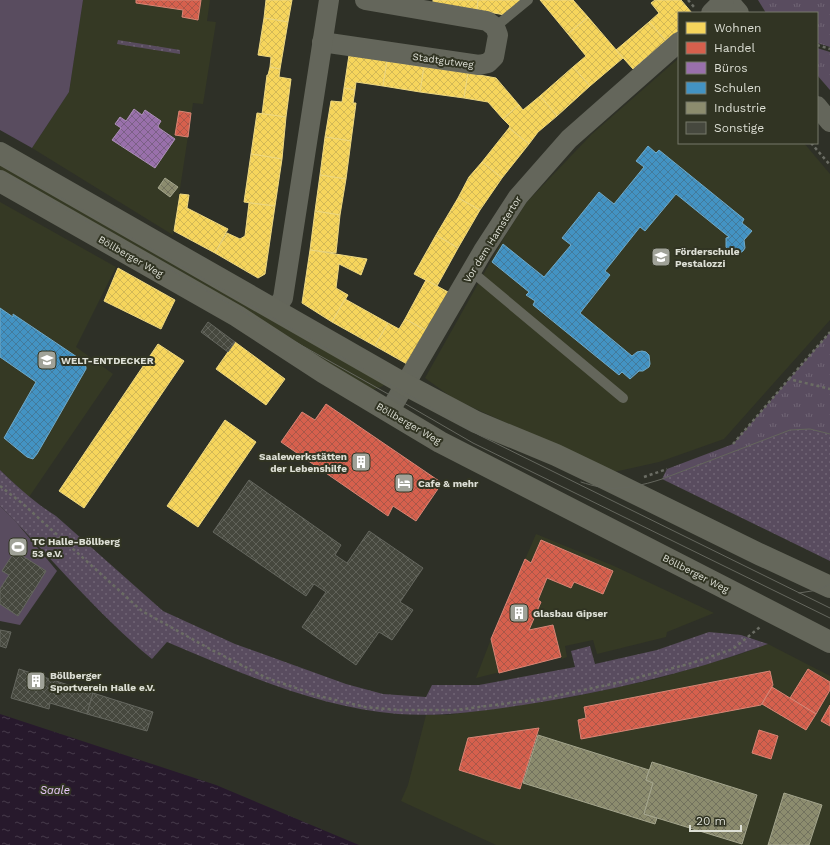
<svg xmlns="http://www.w3.org/2000/svg" width="830" height="845" font-family="'Work Sans',sans-serif">
  <defs>
    <pattern id="grass-dots" width="8" height="8" patternUnits="userSpaceOnUse"><rect width="8" height="8" fill="#594c5f"/><path d="M2 2h.1M6 6h.1" fill="none" stroke="#706575" stroke-width="1.8" stroke-linecap="round"/></pattern>
    <pattern id="park-tufts" width="24" height="20" patternUnits="userSpaceOnUse"><rect width="24" height="20" fill="#594c5f"/><path d="M3 7l-1-3M5 7V3M7 7l1-3M15 17l-1-3M17 17v-4M19 17l1-3" fill="none" stroke="#706575"/></pattern>
    <pattern id="water-ripples" width="26" height="14" patternUnits="userSpaceOnUse"><rect width="26" height="14" fill="#27192c"/><path d="M2 4q2-2 4 0t4 0M15 11q2-2 4 0t4 0" fill="none" stroke="#463a4a"/></pattern>
    <pattern id="homes-cross-hatch" width="8" height="8" patternUnits="userSpaceOnUse"><rect width="8" height="8" fill="#f6d55c"/><path d="M0 0l8 8M0 8l8-8" fill="none" stroke="#d2b856"/></pattern>
    <pattern id="shops-cross-hatch" width="8" height="8" patternUnits="userSpaceOnUse"><rect width="8" height="8" fill="#d6604d"/><path d="M0 0l8 8M0 8l8-8" fill="none" stroke="#aa5749"/></pattern>
    <pattern id="offices-cross-hatch" width="8" height="8" patternUnits="userSpaceOnUse"><rect width="8" height="8" fill="#9970ab"/><path d="M0 0l8 8M0 8l8-8" fill="none" stroke="#7b6086"/></pattern>
    <pattern id="schools-cross-hatch" width="8" height="8" patternUnits="userSpaceOnUse"><rect width="8" height="8" fill="#4393c3"/><path d="M0 0l8 8M0 8l8-8" fill="none" stroke="#437b9c"/></pattern>
    <pattern id="industry-cross-hatch" width="8" height="8" patternUnits="userSpaceOnUse"><rect width="8" height="8" fill="#8c8c6e"/><path d="M0 0l8 8M0 8l8-8" fill="none" stroke="#72725e"/></pattern>
    <pattern id="building-cross-hatch" width="8" height="8" patternUnits="userSpaceOnUse"><rect width="8" height="8" fill="#46483e"/><path d="M0 0l8 8M0 8l8-8" fill="none" stroke="#606259"/></pattern>
  </defs>
  <rect width="100%" height="100%" fill="#2e3027"/>
  <g fill="#353924">
    <path d="M83,0H210L207,21L216,22L203,104L193,103L173,235L32,148L69,92Z"/>
    <path d="M679,58V143H804L830,174V320L724,439L659,462L614,472L454,399L425,378L505,236L526,203L592,134Z"/>
    <path d="M0,158L384,384L383,386L375,389H372L0,176Z"/>
    <path d="M0,202L116,267L76,347L113,374L29,497L0,470Z"/>
    <path d="M536,534L614,566L714,613L667,632L666,637L597,654L593,640L565,646L567,657L562,659L561,657L476,678L491,639Z"/>
    <path d="M768,644L830,676V845H496L401,801L408,785L426,715H448L567,698L656,679L738,655Z"/>
  </g>
  <g fill="url(#grass-dots)">
    <path d="M118,40L180,50V54L117,44Z"/>
    <path d="M810,429L830,434V561L662,479L771,437L790,430Z"/>
    <path d="M0,470C18,487 35,503 56,516L163,611L235,644L346,684L383,694L426,697L432,685H479L575,667L571,651L590,646L595,664L657,650L709,632L741,635L768,644C689,673 606,692 523,705C482,711 440,717 398,714C319,708 240,673 167,642L152,659C96,613 51,557 0,506Z"/>
  </g>
  <g fill="url(#park-tufts)">
    <path d="M758,0H830V47L817,43V13H766Z"/>
    <path d="M817,48L830,52V90L817,75Z"/>
    <path d="M830,332V434L810,429L790,430L662,479L667,469L733,444Z"/>
  </g>
  <g fill="#594c5f">
    <path d="M0,0H83L69,92L32,148L0,130Z"/>
    <path d="M0,506L16,522L57,571L20,625L0,621Z"/>
  </g>
  <path fill="url(#water-ripples)" d="M0,714L216,785L359,845H0Z"/>
  <g fill="url(#homes-cross-hatch)" stroke="#eed880">
    <path d="M266,0H292L288,22L264,18Z"/>
    <path d="M433,0H478L477,10L433,3Z"/>
    <path d="M478,0H522L505,15L477,10Z"/>
    <path d="M540,0H573L588,17L568,34Z"/>
    <path d="M655,0H681L692,13H679V30L666,41L649,22L659,13L651,3Z"/>
    <path d="M588,17L623,58L590,86L573,67L586,56L568,34Z"/>
    <path d="M264,18L288,22L280,69L270,67L271,57L258,55Z"/>
    <path d="M649,22L666,41L633,69L616,50Z"/>
    <path d="M349,55L387,61L383,86L356,82L355,90L344,88Z"/>
    <path d="M387,61L424,67L420,92L383,86Z"/>
    <path d="M270,67L280,69L279,77L291,79L286,117L262,114L267,75H268Z"/>
    <path d="M424,67L468,73L464,98L420,92Z"/>
    <path d="M573,67L590,86L557,116L540,96Z"/>
    <path d="M468,73L496,78L519,105L503,119L488,102L464,98Z"/>
    <path d="M344,88L355,90L353,103H356L351,141L325,137L331,101L342,102Z"/>
    <path d="M540,96L557,116L538,132L529,144L509,128L510,126L503,119L519,105L523,110Z"/>
    <path d="M257,113L286,117L282,159L251,154Z"/>
    <path d="M509,128L529,144L502,178L482,162Z"/>
    <path d="M325,137L351,141L346,179L320,175Z"/>
    <path d="M251,154L282,159L275,206L244,202Z"/>
    <path d="M482,162L502,178L480,210L458,198L469,177Z"/>
    <path d="M320,175L346,179L340,215L315,211Z"/>
    <path d="M180,194L189,195L187,208L228,229L215,253L174,231Z"/>
    <path d="M458,198L480,210L458,248L436,235Z"/>
    <path d="M249,203L275,206L265,274L258,278L215,253L227,233L240,239L245,236Z"/>
    <path d="M315,211L340,215L336,253L310,250Z"/>
    <path d="M436,235L458,248L437,286L414,274Z"/>
    <path d="M310,250L367,259L361,275L339,264L336,288L348,295L332,322L302,303Z"/>
    <path d="M118,268L175,300L161,329L104,301Z"/>
    <path d="M426,280L448,292L427,331L405,319Z"/>
    <path d="M345,299L388,323L375,346L332,322Z"/>
    <path d="M405,319L427,331L407,364L375,346L388,323L399,329Z"/>
    <path d="M235,342L285,379L266,405L216,369Z"/>
    <path d="M158,344L184,361L84,508L59,491Z"/>
    <path d="M225,420L256,442L198,527L167,506Z"/>
  </g>
  <g fill="url(#shops-cross-hatch)" stroke="#d88676">
    <path d="M136,0H201L198,20L182,17L183,10L136,3Z"/>
    <path d="M179,111L191,113L188,137L175,135Z"/>
    <path d="M326,404L442,483L416,521L393,506L388,516L281,442L302,412L315,420Z"/>
    <path d="M541,540L613,571L603,594L574,582L571,588L547,578L538,600L541,602L529,630L553,625L561,657L499,673L491,639L525,559L531,563Z"/>
    <path d="M808,669L830,682V690L816,714L790,698Z"/>
    <path d="M770,671L773,685L761,705L581,739L578,720L586,718L584,707Z"/>
    <path d="M772,687L816,714L806,730L762,704Z"/>
    <path d="M830,705V726L821,721Z"/>
    <path d="M539,728L520,789L459,770L468,738Z"/>
    <path d="M759,730L778,736L771,759L752,753Z"/>
  </g>
  <path fill="url(#offices-cross-hatch)" stroke="#ad91b8" d="M134,109L142,115L145,110L161,121L158,126L159,128L175,139L155,168L112,140L121,128L115,124L120,117L126,121Z"/>
  <g fill="url(#schools-cross-hatch)" stroke="#71aac8">
    <path d="M648,146L656,153L659,150L744,219L742,223L752,231L744,240L745,248L743,251L740,253L731,254L726,247V238L729,237L676,194L645,231L640,227L605,271L610,275L580,313L632,356L637,352L642,351L646,352L649,355L650,364L649,367L643,371H639L630,379L622,372L619,375L533,305L535,301L526,295L529,292L492,262L503,244L544,277L571,245L562,238L599,192L614,204L644,167L636,161Z"/>
    <path d="M0,308L13,317V314L83,361L86,367V369L37,454L33,459L27,457L4,438L36,382L0,357Z"/>
  </g>
  <g fill="url(#industry-cross-hatch)" stroke="#a4a58d">
    <path d="M165,178L178,187L170,197L158,188Z"/>
    <path d="M538,735L649,770L646,780L653,783L644,814L657,818L655,824L523,783Z"/>
    <path d="M652,762L757,795L742,844L644,814L653,783L646,780Z"/>
    <path d="M784,793L822,805L809,845H768Z"/>
  </g>
  <g fill="url(#building-cross-hatch)" stroke="#65675f">
    <path d="M208,322L235,342L228,352L201,332Z"/>
    <path d="M249,480L341,545L335,555L347,563L369,531L423,568L400,602L413,610L392,640L379,632L356,665L302,627L326,592L314,584L306,596L213,532Z"/>
    <path d="M15,551L46,571L18,616L0,604V589L9,575L2,571Z"/>
    <path d="M0,630L11,632L6,648L0,646Z"/>
    <path d="M19,669L93,693L87,714L50,703L49,709L11,698Z"/>
    <path d="M93,693L153,712L147,731L87,714Z"/>
  </g>
  <g fill="none" stroke-linecap="round" stroke-linejoin="round">
    <g stroke="#6b6d64" stroke-width="2.5" stroke-dasharray="3 3" stroke-linecap="butt">
      <path d="M688,0L694,7"/>
      <path d="M817,45L830,49"/>
      <path d="M811,143L830,165"/>
      <path d="M789,379L830,332"/>
      <path d="M733,444L789,379L830,389"/>
      <path d="M644,477L667,469"/>
      <path d="M0,486L23,504L142,611L210,649L267,678L319,696L365,707L400,710H456L541,699L621,682L692,663L733,649L760,627"/>
    </g>
    <g stroke="#64665b" stroke-width="10">
      <path d="M495,27L528,0"/>
      <path d="M471,271L623,398"/>
    </g>
    <g stroke="#64665b" stroke-width="20">
      <path d="M728,0L739,13"/>
      <path d="M711,13L724,0"/>
      <path d="M322,42L479,65L488,63L494,57L498,35L495,27L487,21L365,0"/>
      <path d="M817,106L830,122"/>
      <path d="M275,310L283,298L329,0"/>
      <path d="M389,412L483,251L518,197L569,139L679,42"/>
    </g>
    <g stroke="#65675b" stroke-width="22">
      <path d="M0,153L406,385L476,422L556,455L604,478L761,555L830,587"/>
      <path d="M0,181L237,316L323,372L440,442L830,642"/>
    </g>
    <g stroke="#65675e" stroke-width="1">
      <path d="M0,163L479,435L830,608"/>
      <path d="M0,171L283,335L397,399L473,443L830,618"/>
      <path d="M581,482C587,484 594,486 600,487C618,491 644,485 662,479L790,430L810,429L830,434"/>
      <path d="M799,593L818,590L830,584"/>
    </g>
  </g>
  <defs>
    <symbol id="school-square" viewBox="-11 -11 22 22"><rect x="-9" y="-9" width="18" height="18" rx="4" fill="#a0a298" stroke="#313423"/><path d="M0-5L7-2L0 1L-7-2ZM-4 1L0 2.5L4 1V4Q0 6-4 4Z" fill="#fff"/></symbol>
    <symbol id="building-square" viewBox="-11 -11 22 22"><rect x="-9" y="-9" width="18" height="18" rx="4" fill="#a0a298" stroke="#313423"/><path d="M-4-6H4V6H1V3H-1V6H-4ZM-2.5-4.3h1.7v1.8h-1.7ZM.8-4.3h1.7v1.8H.8ZM-2.5-1h1.7V.8h-1.7ZM.8-1h1.7V.8H.8Z" fill="#fff"/></symbol>
    <symbol id="hotel-square" viewBox="-11 -11 22 22"><rect x="-9" y="-9" width="18" height="18" rx="4" fill="#a0a298" stroke="#313423"/><path d="M-6-4.5h1.5V1H6V5H4.5V3h-9V5H-6ZM-4 0a1.8 1.8 0 1 1 3.6 0ZM.5 0V-2.5h3Q6-2.5 6 0Z" fill="#fff"/></symbol>
    <symbol id="stadium-square" viewBox="-11 -11 22 22"><rect x="-9" y="-9" width="18" height="18" rx="4" fill="#a0a298" stroke="#313423"/><path d="M0-5a6.5 5 0 1 0 0 10a6.5 5 0 1 0 0-10ZM-3.5-1.8h7v3.6h-7Z" fill="#fff"/></symbol>
  </defs>
  <g fill-rule="evenodd">
    <use href="#school-square" x="650" y="246" width="22" height="22"/>
    <use href="#school-square" x="36" y="349" width="22" height="22"/>
    <use href="#building-square" x="350" y="451" width="22" height="22"/>
    <use href="#hotel-square" x="393" y="472" width="22" height="22"/>
    <use href="#stadium-square" x="7" y="536" width="22" height="22"/>
    <use href="#building-square" x="508" y="602" width="22" height="22"/>
    <use href="#building-square" x="25" y="670" width="22" height="22"/>
  </g>
  <g text-anchor="middle" stroke-width="4" stroke-linejoin="round" paint-order="stroke">
    <g font-size="10" fill="#dddfd5" stroke="#313423">
      <text transform="translate(443 60) rotate(8)" y="4">Stadtgutweg</text>
      <text transform="translate(492 239) rotate(-58)" y="4">Vor dem Hamstertor</text>
      <text transform="translate(131 256) rotate(30)" y="4">Böllberger Weg</text>
      <text transform="translate(409 423) rotate(30)" y="4">Böllberger Weg</text>
      <text transform="translate(696 573) rotate(27)" y="4">Böllberger Weg</text>
    </g>
    <g font-size="10" font-weight="bold" fill="#dddfd5" stroke="#313423" text-anchor="start">
      <text x="675" y="255">Förderschule<tspan x="675" dy="12">Pestalozzi</tspan></text>
      <text x="61" y="364">WELT-ENTDECKER</text>
      <text x="347" y="460" text-anchor="end">Saalewerkstätten<tspan x="347" dy="12">der Lebenshilfe</tspan></text>
      <text x="418" y="487">Cafe &amp; mehr</text>
      <text x="32" y="545">TC Halle-Böllberg<tspan x="32" dy="12">53 e.V.</tspan></text>
      <text x="533" y="617">Glasbau Gipser</text>
      <text x="50" y="679">Böllberger<tspan x="50" dy="12">Sportverein Halle e.V.</tspan></text>
    </g>
    <g font-size="11" font-style="italic" fill="#e8c8fa" stroke="#313423">
      <text x="55" y="794">Saale</text>
    </g>
  </g>
  <rect x="678" y="12" width="140" height="132" fill="#313423" stroke="#76786a"/>
  <rect x="686" y="22" width="20" height="12" fill="#f6d55c" stroke="#76786a"/>
  <text x="714" y="32" font-size="12" fill="#dddfd5">Wohnen</text>
  <rect x="686" y="42" width="20" height="12" fill="#d6604d" stroke="#76786a"/>
  <text x="714" y="52" font-size="12" fill="#dddfd5">Handel</text>
  <rect x="686" y="62" width="20" height="12" fill="#9970ab" stroke="#76786a"/>
  <text x="714" y="72" font-size="12" fill="#dddfd5">Büros</text>
  <rect x="686" y="82" width="20" height="12" fill="#4393c3" stroke="#76786a"/>
  <text x="714" y="92" font-size="12" fill="#dddfd5">Schulen</text>
  <rect x="686" y="102" width="20" height="12" fill="#8c8c6e" stroke="#76786a"/>
  <text x="714" y="112" font-size="12" fill="#dddfd5">Industrie</text>
  <rect x="686" y="122" width="20" height="12" fill="#46483e" stroke="#76786a"/>
  <text x="714" y="132" font-size="12" fill="#dddfd5">Sonstige</text>
  <path d="M690 825v6h51v-6" fill="none" stroke="#dddfd5" stroke-width="2"/>
  <text x="696" y="825" font-size="12" fill="#dddfd5" stroke="#313423" stroke-width="3" paint-order="stroke">20 m</text>
</svg>
